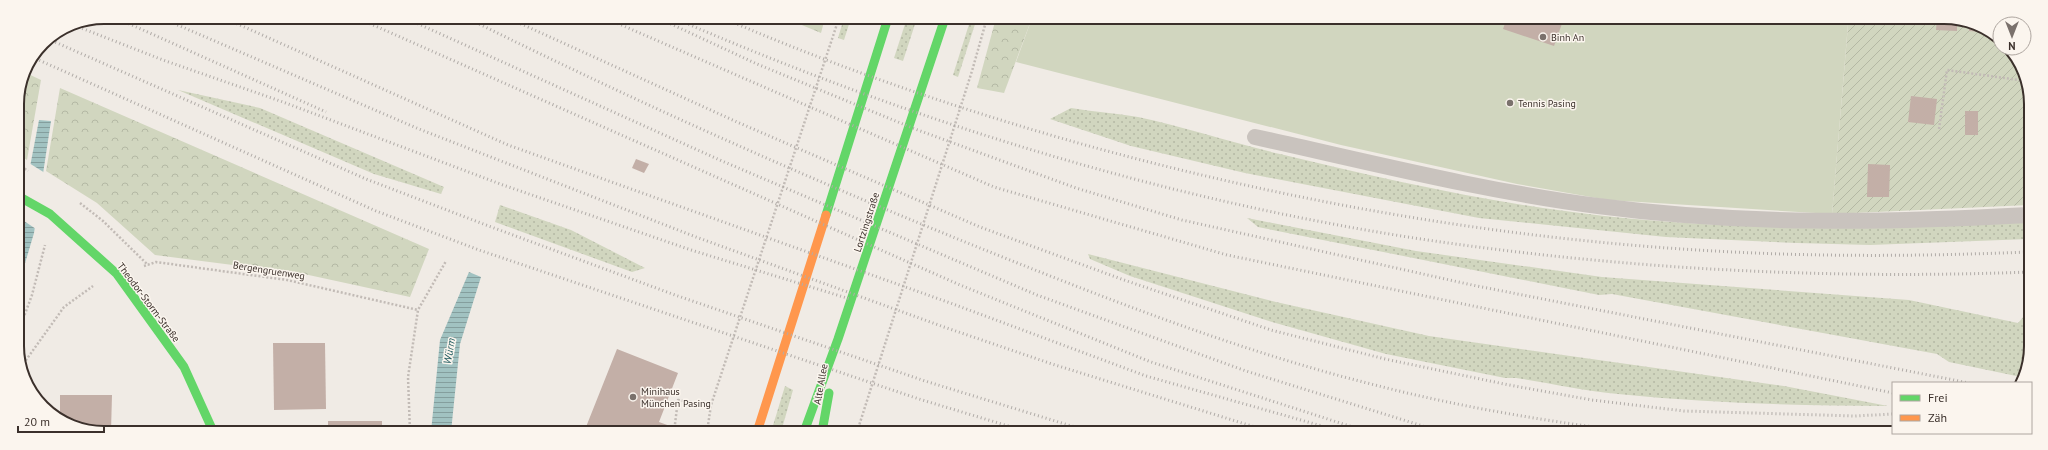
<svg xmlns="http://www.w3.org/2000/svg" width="2048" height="450" font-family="'PT Sans',sans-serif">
  <defs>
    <pattern id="grass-dots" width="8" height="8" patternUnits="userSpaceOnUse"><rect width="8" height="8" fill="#d1d6bf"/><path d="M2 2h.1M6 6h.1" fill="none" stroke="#b4b8a4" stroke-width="1.8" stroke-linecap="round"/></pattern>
    <pattern id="forest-crowns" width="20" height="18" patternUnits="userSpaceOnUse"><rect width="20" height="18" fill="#d1d6bf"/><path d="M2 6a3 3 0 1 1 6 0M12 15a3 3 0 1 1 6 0" fill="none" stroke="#b4b8a4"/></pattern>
    <pattern id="garden-furrows" width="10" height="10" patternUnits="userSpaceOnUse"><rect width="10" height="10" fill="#d1d6bf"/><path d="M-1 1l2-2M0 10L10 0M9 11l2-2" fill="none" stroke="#b4b8a4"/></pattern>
    <pattern id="water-rules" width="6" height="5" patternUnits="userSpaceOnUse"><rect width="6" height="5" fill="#a1c2c1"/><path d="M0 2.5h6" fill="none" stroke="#849e9d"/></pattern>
  </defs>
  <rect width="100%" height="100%" fill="#f0ebe5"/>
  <g fill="url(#grass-dots)">
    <path d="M844,18H851L844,40L838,38Z"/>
    <path d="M907,18H917L903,61L894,58Z"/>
    <path d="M971,18H977L958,77L953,75Z"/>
    <path d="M178,90L260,108L444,187L441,194L374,174Z"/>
    <path d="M1071,108C1093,112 1116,113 1138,117C1186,127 1232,143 1280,154C1367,175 1455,195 1543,208C1704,232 1867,230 2029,222V239L1870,245L1797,243L1666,237L1479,218L1245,173L1131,146L1050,119Z"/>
    <path d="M500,205L571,230L645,268L632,272L495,222Z"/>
    <path d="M1247,218L1416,251L1602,277L1909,300L2018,323L2025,315H2029V362L2021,377L1949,362L1937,354L1612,294L1599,295L1258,227Z"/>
    <path d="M1088,254L1276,302L1429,336L1784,386L1888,406C1798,406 1708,403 1618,394C1584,391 1550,383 1516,378H1505L1386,354L1272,322L1130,276L1090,259Z"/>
    <path d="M785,386L793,390L781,432H771Z"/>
  </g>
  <g fill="url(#forest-crowns)">
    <path d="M785,18H825L821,33Z"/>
    <path d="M996,18H1032L1004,93L977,88Z"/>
    <path d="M24,72L41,80L27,160L18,154L17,99Z"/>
    <path d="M60,88L429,249L410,297L304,274L155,255L97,203L46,171Z"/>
  </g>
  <path fill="url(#garden-furrows)" d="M1809,19H1960L2000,40V48H2008L2029,87V205L1832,214L1848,25Z"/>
  <path fill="#d1d6bf" d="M1032,18L1809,19L1848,24L1832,214L1608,200L1517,184L1341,145L1016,62Z"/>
  <g fill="url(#water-rules)">
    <path d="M39,120L51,121L34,233L18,287V229Z"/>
    <path d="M469,272L481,277L460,344L451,432H431L440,340Z"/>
  </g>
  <path fill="#f0ebe5" d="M29,163L45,173L36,229L18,217Z"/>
  <g fill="#c3afa7">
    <path d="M1507,18H1564L1554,46L1503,29Z"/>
    <path d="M1902,19H1918L1917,21Z"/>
    <path d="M1937,19H1957V31L1936,30Z"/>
    <path d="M1969,23L1983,31V32L1969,31Z"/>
    <path d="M2028,95H2029V126H2027Z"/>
    <path d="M1911,96L1937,99L1934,125L1908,122Z"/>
    <rect x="1965" y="111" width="13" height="24"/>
    <path d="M2025,154H2029V184H2024Z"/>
    <path d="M636,159L649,164L644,173L632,168Z"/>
    <path d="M1868,164L1890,165L1889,197H1867Z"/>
    <path d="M273,343H325L326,409L274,410Z"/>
    <path d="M617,349L678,373L659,422L670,426L668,432H584Z"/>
    <path d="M60,395H112L111,431H88L60,417Z"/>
    <rect x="328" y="421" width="54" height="11"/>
  </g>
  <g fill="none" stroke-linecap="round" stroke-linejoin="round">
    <g stroke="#c2bbb6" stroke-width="2.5" stroke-dasharray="2 2" stroke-linecap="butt">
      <path d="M1939,129L1947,70L2026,81"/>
      <path d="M18,164L28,171"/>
      <path d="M80,203L103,221L148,265"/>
      <path d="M144,266L156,262L287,280L418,310"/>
      <path d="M19,330L32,295L45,245"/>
      <path d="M21,367L64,307L93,286"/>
      <path d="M410,432L408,377L418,310L446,261"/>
      <path d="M674,432L678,400L711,405"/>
      <path d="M707,432L711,405L839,18"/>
      <path d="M857,432L972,71L987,18"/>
    </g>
    <path stroke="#c9c3be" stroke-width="16" d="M1255,137C1369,162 1482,191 1598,206C1742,225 1884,223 2029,215"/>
    <g stroke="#63d668" stroke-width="9">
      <path d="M18,196L50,214L117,274L184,367L213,431"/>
      <path d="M826,215L888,18"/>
      <path d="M804,432L838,339L945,18"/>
      <path d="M822,432L829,393"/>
    </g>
    <path stroke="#ff974d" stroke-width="9" d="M757,432L826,215"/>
    <g stroke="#b1aca8" stroke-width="3" stroke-dasharray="1 3" stroke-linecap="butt">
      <path d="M114,17L326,112"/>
      <path d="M159,17L419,129L696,237L944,327L1052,364L1271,432"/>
      <path d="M222,17L508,145L953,304L1146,376L1343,432"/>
      <path d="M355,17L960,285L1151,362L1368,432"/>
      <path d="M403,17L722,161L1037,295L1246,371L1442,432"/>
      <path d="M465,17C632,100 802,176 975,246C1107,299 1241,352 1379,386C1464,408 1552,422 1639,433"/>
      <path d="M506,17L737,122L980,227L1124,280L1271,330L1385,359L1509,385L1592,400L1684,411L1855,416L1893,414"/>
      <path d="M603,17L994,187L1227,255L1893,393"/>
      <path d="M656,17L757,64L915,129L1076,188L1182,220L1472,285L1969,383"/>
      <path d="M674,18C927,128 1204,212 1478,247C1661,271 1845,279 2029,272"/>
      <path d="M723,18C836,67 953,107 1071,141C1287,202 1509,241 1733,252C1832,257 1930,256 2029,252"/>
      <path d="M71,24L163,60L283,102L503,185L691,250L850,299"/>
      <path d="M48,39L366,179L486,225L675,295L925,381L1091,432"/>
      <path d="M32,57L376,211L479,250L919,399L1028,432"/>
    </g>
  </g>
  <g fill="#7a716c" stroke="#fbf5ee" stroke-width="1.5">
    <circle cx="1543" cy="37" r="4"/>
    <circle cx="1510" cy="103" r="4"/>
    <circle cx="633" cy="397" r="4"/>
  </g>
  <g text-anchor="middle" stroke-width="3" stroke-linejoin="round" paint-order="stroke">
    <g font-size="10" fill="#3b302b" stroke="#fbf5ee" text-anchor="start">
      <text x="1551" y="41">Binh An</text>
      <text x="1518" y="107">Tennis Pasing</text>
      <text x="641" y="395">Minihaus<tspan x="641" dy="12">München Pasing</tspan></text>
    </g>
    <g font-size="10" fill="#3b302b" stroke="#fbf5ee">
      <text transform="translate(866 222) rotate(-72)" y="4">Lortzingstraße</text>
      <text transform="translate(269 270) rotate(9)" y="4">Bergengruenweg</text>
      <text transform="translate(149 302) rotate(53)" y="4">Theodor-Storm-Straße</text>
      <text transform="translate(820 384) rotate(-80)" y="4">Alte Allee</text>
    </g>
    <g font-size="11" font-style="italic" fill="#1f5a5e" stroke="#fbf5ee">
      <text transform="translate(449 351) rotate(-80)" y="4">Würm</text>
    </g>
  </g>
  <path d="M0 0H2048V450H0ZM104 24H1944A80 80 0 0 1 2024 104V346A80 80 0 0 1 1944 426H104A80 80 0 0 1 24 346V104A80 80 0 0 1 104 24Z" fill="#fbf5ee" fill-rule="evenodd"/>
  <path fill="none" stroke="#3b302b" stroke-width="2" d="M104 24H1944A80 80 0 0 1 2024 104V346A80 80 0 0 1 1944 426H104A80 80 0 0 1 24 346V104A80 80 0 0 1 104 24Z"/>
  <rect x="1892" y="382" width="140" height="52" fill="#fbf5ee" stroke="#aea6a0"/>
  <rect x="1900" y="395" width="20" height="6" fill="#63d668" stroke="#aea6a0"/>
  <text x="1928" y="402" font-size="12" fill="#3b302b">Frei</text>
  <rect x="1900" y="415" width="20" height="6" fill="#ff974d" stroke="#aea6a0"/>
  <text x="1928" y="422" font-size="12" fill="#3b302b">Zäh</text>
  <g transform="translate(2012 36) rotate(180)"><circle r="19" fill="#fbf5ee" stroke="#aea6a0"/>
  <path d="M0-3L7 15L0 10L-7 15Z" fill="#7a716c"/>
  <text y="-6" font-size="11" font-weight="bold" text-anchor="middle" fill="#3b302b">N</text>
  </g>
  <path d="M18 426v6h86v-6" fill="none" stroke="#3b302b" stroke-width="2"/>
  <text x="24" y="426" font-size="12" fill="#3b302b" stroke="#fbf5ee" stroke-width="3" paint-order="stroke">20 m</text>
</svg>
